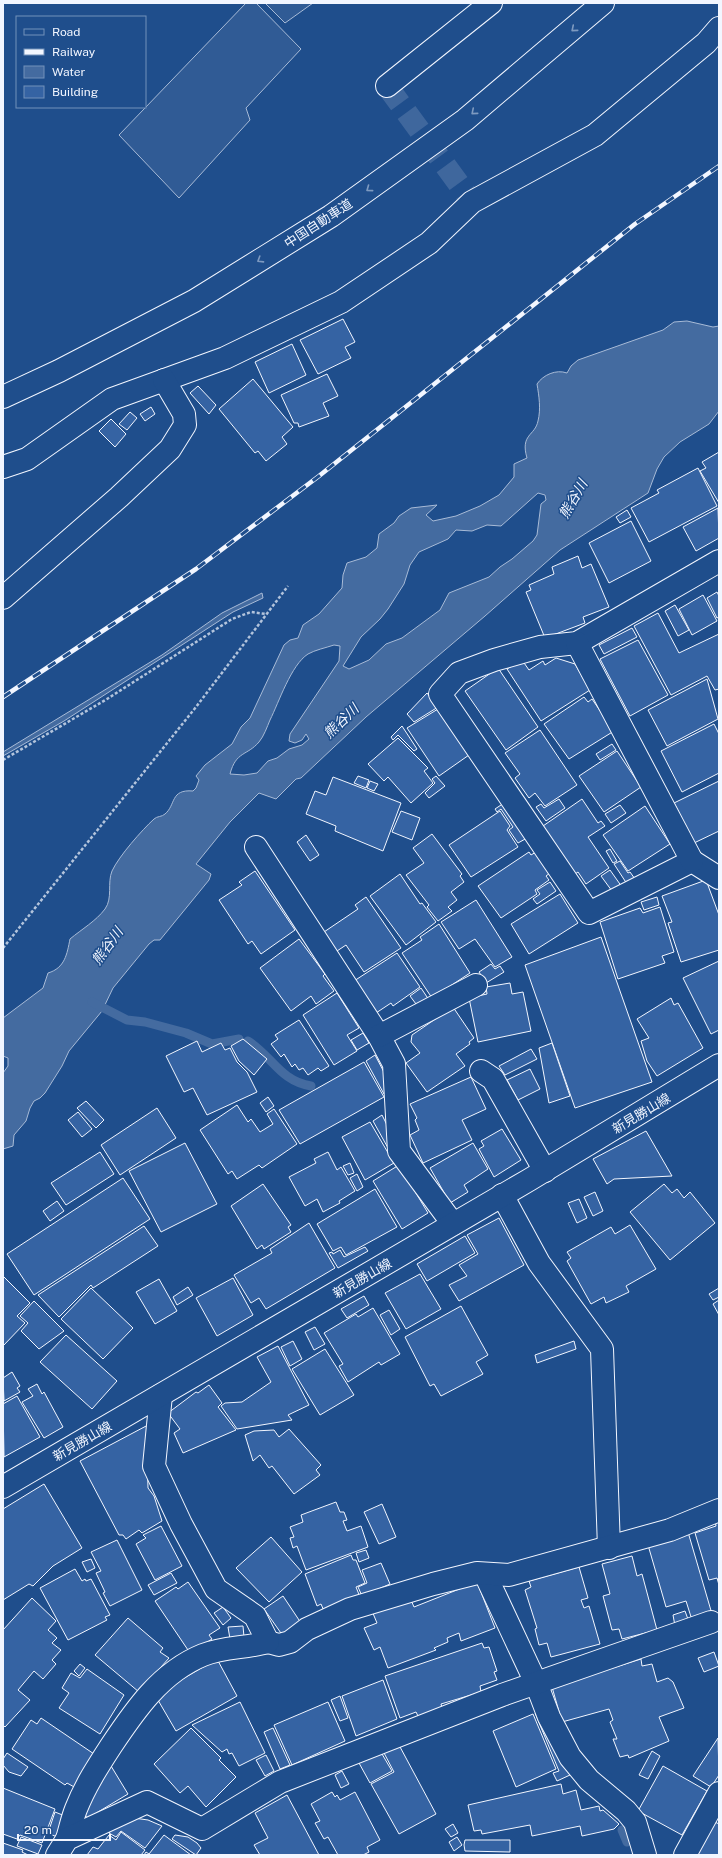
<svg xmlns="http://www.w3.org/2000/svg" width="722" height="1858" font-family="'Public Sans','Noto Sans JP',sans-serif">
  <rect width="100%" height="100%" fill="#1f4e8c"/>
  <g fill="#305b95" stroke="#a8bbd7">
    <path d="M246,3H256L301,49L246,108L250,120L179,198L119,135Z"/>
    <path d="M265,3H313L285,23Z"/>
  </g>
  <g fill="#446ba0" stroke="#a8bbd7" fill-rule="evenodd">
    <path d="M687,321L713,327L719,326V411L709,424L680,442L664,457L657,469L648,493L560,550L485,616L366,717L301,778L296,779L276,799L259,793L230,822L196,864L211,874L209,880L160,940H154L149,944L113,988L102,1011L69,1051L62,1066L45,1093L40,1098L34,1101L30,1108L26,1121L14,1135L13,1146L3,1149V1073L8,1066V1058L3,1056V1018L43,988L48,973C65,968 67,954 70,939C82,929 96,921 105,909C113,898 107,883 112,871C119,856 142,830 154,819C157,816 162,817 165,814C176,805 170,789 193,791L196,788L199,780L196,776L205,765L232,744L241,727L250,718L284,645L290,640L298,638L303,625L319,614L342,588L343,575L347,563L366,557L377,548L379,534L394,523L399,516L411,508L437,505L426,515L433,521L456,516L480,506L499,495L514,477V464L527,458C520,434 535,436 538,421C541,409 539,396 537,384C543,375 556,369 567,373L571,366L578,360L663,330L674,322ZM538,493L545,495L546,500L541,504L537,535L533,541L512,559L500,567L489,577L449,593L440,610L402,638L386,644L369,660L349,669L343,666L361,637L380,619L388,609L404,584L410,565L419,552L448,539L456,530L472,531L487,525L501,526ZM334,645L340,646L339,661L290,734L289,741L295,743L302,740L306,734L309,739L302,745L289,749L277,758L268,761L257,773L244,775L230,774C236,751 247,756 259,742C264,736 267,727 270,720C279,702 291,665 308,654C315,650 325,648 334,645Z"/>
    <path d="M262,593L263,598L233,612L64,721L3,756V752L162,655L222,613Z"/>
  </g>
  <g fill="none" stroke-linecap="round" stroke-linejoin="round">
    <g stroke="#446ba0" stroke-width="9">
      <path d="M92,1002L127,1020L145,1022L186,1033L212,1044L239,1039"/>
      <path d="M248,1041C272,1056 280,1081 311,1086"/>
      <path d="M622,1830L627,1842"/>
    </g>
  </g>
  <g fill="#3563a3" stroke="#f2f6ff">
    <path d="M343,319L355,342L345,347L351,358L318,374L300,340Z"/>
    <path d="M292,344L306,375L269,393L255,362Z"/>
    <path d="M327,374L338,396L323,403L329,416L299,427L298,423H294L281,395Z"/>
    <path d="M253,379L293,427L282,437L287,444L266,461L258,451L255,453L219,409Z"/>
    <path d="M198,386L216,405L209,414L190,393Z"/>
    <path d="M151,407L155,414L145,421L140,414Z"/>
    <path d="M130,412L137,418L127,430L119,424Z"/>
    <path d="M111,419L126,434L115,447L99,431Z"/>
    <path d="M719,452V503L700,471L706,468L702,462Z"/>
    <path d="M698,468L717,506L649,542L631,508L659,493L657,490Z"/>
    <path d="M718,508L719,538L696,551L683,527Z"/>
    <path d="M627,510L631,517L620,523L616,517Z"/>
    <path d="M631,521L651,561L609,583L589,543Z"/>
    <path d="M578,556L582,568L591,564L609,607L583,617L585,623L545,638L526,592L531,590L529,585L554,574L552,567Z"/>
    <path d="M717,592L719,596V617L717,618L707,598Z"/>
    <path d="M703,595L717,621L692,635L679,609Z"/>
    <path d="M675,605L689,630L678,636L665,611Z"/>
    <path d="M658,613L679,653L719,634V689L715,690L707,676L671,695L634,626Z"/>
    <path d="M632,628L637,637L604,654L599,645Z"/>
    <path d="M638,640L668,695L630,716L600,659Z"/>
    <path d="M556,658L575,664L590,690L541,721L507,669L522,660L529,670L543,661L545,665Z"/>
    <path d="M498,668L538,727L506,750L465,691Z"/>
    <path d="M707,679L718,719L667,746L648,710Z"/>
    <path d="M427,693L438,707L414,722L407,714Z"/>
    <path d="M584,697L588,702L592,699L614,731L569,759L544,724Z"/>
    <path d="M438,709L469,755L439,776L407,728Z"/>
    <path d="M714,724L719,734V773L682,792L661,751Z"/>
    <path d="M402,726L417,749L414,751L398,735L393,740L391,737Z"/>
    <path d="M540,730L577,785L545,806L535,793L529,798L515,778L520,774L505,753Z"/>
    <path d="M398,738L428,768L424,771L433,783L411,803L388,777L384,781L368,764Z"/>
    <path d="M612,744L616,750L600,760L596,754Z"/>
    <path d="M617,751L641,787L604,812L579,776Z"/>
    <path d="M358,776L369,780L366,788L354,783Z"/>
    <path d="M436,776L445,786L429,798L425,793L435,783L432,779Z"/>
    <path d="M333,777L401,803L383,851L335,831L336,826L306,814L315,791L326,795Z"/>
    <path d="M370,781L378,784L374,791L367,788Z"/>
    <path d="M719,781V831L694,843L674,803Z"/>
    <path d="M559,799L565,808L546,821L536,807L541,804L544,808Z"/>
    <path d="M582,799L598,823L601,821L605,826L588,837L609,868L586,884L578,872L575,874L543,826Z"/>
    <path d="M504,803L527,838L518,843L509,830L513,827L501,809L497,812L495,809Z"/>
    <path d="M620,805L626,813L611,823L605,814Z"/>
    <path d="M645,806L670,844L628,871L603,835Z"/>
    <path d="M401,811L420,818L412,840L392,832Z"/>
    <path d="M500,811L510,826L507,830L518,847L471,877L449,845Z"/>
    <path d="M432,834L462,874L460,876L464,882L451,892L457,900L448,907L452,911L438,921L427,907L429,905L406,875L424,863L413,848Z"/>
    <path d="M306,835L319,855L310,861L297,842Z"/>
    <path d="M610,849L617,861L613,863L606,851Z"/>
    <path d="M529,852L531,855L536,852L550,873L546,876L549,880L535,890L537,894L501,918L478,886Z"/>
    <path d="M620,861L628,873L630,872L635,879L627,884L614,864Z"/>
    <path d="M610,870L622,887L612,891L601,876Z"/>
    <path d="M255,871L295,930L261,954L252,941L248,944L219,900L242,885L239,882Z"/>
    <path d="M400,874L420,904L422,903L436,922L406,945L370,896Z"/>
    <path d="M706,880L719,915V950L681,962L668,923L672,922L662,896Z"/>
    <path d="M550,882L556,891L537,904L533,899L540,894L537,890Z"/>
    <path d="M560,894L578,923L529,954L511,924Z"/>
    <path d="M366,897L401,948L364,972L346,945L334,953L321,934L358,909L355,905Z"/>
    <path d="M657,897L659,905L644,910L641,902Z"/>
    <path d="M476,900L512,957L495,967L475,939L459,949L441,922Z"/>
    <path d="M660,907L674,952L662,956L665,963L618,979L600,922L640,908L643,913Z"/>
    <path d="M439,924L470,973L432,998L402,953L422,940L420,937Z"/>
    <path d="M601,937L652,1082L575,1108L525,965Z"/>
    <path d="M299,939L325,974L323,976L334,991L316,1004L311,996L291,1011L260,968Z"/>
    <path d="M397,953L420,987L393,1006L391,1003L376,1013L354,981Z"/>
    <path d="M719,961V1030L711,1034L683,978Z"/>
    <path d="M491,964L495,969L500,966L504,972L486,983L479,972Z"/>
    <path d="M510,983L512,994L523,992L531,1031L478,1042L469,998L487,994L486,987Z"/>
    <path d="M421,988L429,1000L419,1008L410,996Z"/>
    <path d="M337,993L359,1028L347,1035L357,1051L334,1065L303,1015Z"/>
    <path d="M671,998L674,1005L678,1003L703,1048L657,1076L647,1061L641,1041L649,1038L637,1019Z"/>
    <path d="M453,1007L474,1038L469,1042L470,1044L456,1054L465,1066L427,1092L406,1063L420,1053L411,1042L412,1035Z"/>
    <path d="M299,1020L329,1066L321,1071L318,1068L308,1075L303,1068L299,1070L295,1064L292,1067L284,1054L281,1057L271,1044L278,1039L275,1035Z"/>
    <path d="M363,1033L369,1043L357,1050L351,1040Z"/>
    <path d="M243,1039L267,1059L254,1075L239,1061L231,1046Z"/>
    <path d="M197,1041L202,1052L221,1043L225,1050L230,1048L237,1062L247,1072L257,1092L207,1115L193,1088L184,1092L166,1056Z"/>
    <path d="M552,1043L570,1096L549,1103L539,1048Z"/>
    <path d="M531,1049L537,1059L505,1075L499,1066Z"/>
    <path d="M375,1055L385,1074L388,1092L384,1094L366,1061Z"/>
    <path d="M364,1062L384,1097L300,1144L279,1110Z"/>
    <path d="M530,1069L540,1089L518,1100L507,1080Z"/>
    <path d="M471,1077L486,1109L462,1120L472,1140L423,1163L410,1135L419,1130L415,1120L417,1118L410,1104Z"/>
    <path d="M268,1097L274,1106L266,1112L260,1103Z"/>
    <path d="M86,1101L104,1120L96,1128L77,1108Z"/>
    <path d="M237,1105L248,1122L251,1119L260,1132L273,1124L267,1114L274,1109L297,1144L262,1168L259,1165L237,1179L232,1171L228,1174L200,1130Z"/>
    <path d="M157,1108L176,1138L120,1175L101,1145Z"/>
    <path d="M78,1112L92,1129L82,1137L68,1120Z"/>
    <path d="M382,1115L391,1133V1146L388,1148L373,1121Z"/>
    <path d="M370,1122L394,1163L365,1180L342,1137Z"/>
    <path d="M502,1129L521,1160L494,1177L479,1149L484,1146L481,1141Z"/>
    <path d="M646,1131L672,1176L614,1179L607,1184L593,1159Z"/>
    <path d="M185,1143L217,1204L161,1232L129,1171Z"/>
    <path d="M473,1143L488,1169L464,1185L468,1192L450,1203L430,1168Z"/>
    <path d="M100,1152L114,1174L66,1205L51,1183Z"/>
    <path d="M328,1152L337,1170L341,1167L355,1191L339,1201L340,1203L323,1212L317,1199L305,1206L289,1177L316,1163L314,1159Z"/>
    <path d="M350,1163L354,1173L348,1175L343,1166Z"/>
    <path d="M399,1165L428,1213L402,1229L373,1181Z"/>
    <path d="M357,1174L363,1187L357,1191L350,1178Z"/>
    <path d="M123,1178L150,1219L34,1295L7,1254Z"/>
    <path d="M263,1184L291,1225L288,1227L291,1232L264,1249L262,1245L257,1249L231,1206Z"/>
    <path d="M664,1184L672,1193L677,1189L684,1198L690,1192L715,1223L670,1260L630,1212Z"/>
    <path d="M375,1189L397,1227L346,1255L341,1247L333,1251L317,1224Z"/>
    <path d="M595,1192L603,1211L593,1216L584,1197Z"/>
    <path d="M579,1199L587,1218L577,1223L568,1203Z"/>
    <path d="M57,1201L64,1211L50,1221L43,1211Z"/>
    <path d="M499,1218L524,1265L459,1301L449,1285L467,1276L459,1265L478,1254L467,1235Z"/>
    <path d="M309,1223L335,1268L266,1309L259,1298L251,1303L234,1275L272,1253L270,1249Z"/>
    <path d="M630,1225L656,1269L626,1286L629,1292L606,1303L604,1297L591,1304L567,1261L571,1258L567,1252L611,1227L615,1234Z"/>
    <path d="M144,1226L158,1246L93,1288L91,1285L59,1317L38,1295Z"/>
    <path d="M465,1236L475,1253L427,1281L417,1264Z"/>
    <path d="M365,1247L368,1251L338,1268L329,1253L332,1252L333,1254L340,1250L344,1257Z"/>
    <path d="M420,1274L441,1309L406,1329L385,1293Z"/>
    <path d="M3,1276L30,1303L17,1316L25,1323L3,1346Z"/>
    <path d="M233,1278L253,1315L217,1336L196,1298Z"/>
    <path d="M159,1279L177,1311L155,1324L136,1292Z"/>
    <path d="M188,1287L193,1295L177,1305L173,1297Z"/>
    <path d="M91,1288L133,1328L103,1359L61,1319Z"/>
    <path d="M719,1288V1297L713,1300L709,1294Z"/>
    <path d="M364,1296L369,1305L347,1318L341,1309Z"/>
    <path d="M719,1300V1315L713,1304Z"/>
    <path d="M34,1301L64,1331L39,1349L21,1331L28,1323L20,1316Z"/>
    <path d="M461,1306L488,1355L476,1362L483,1374L441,1396L434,1384L430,1386L405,1337Z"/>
    <path d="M373,1308L400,1354L381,1365L379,1362L348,1382L339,1366L343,1364L324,1333L356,1314L358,1317Z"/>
    <path d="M389,1310L400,1329L391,1335L380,1315Z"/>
    <path d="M315,1327L325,1344L314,1350L305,1332Z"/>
    <path d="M66,1335L117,1381L92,1409L40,1362Z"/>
    <path d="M293,1341L302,1359L290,1366L281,1347Z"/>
    <path d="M574,1341L576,1349L537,1363L535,1355Z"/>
    <path d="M278,1346L309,1405L288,1415L292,1420L237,1429L221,1406L225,1403L242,1402L271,1382L257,1357Z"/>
    <path d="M325,1349L354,1395L320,1415L292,1369Z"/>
    <path d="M12,1372L20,1386L17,1388L20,1392L4,1401L3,1378Z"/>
    <path d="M37,1384L42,1394L44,1392L63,1427L44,1438L22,1402L33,1396L28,1389Z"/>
    <path d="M209,1385L222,1403L218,1407L236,1430L183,1453L174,1433L180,1429L168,1413L196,1392L198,1393Z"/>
    <path d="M17,1396L40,1437L4,1457L3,1404Z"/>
    <path d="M148,1425L147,1451L148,1488L154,1496L162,1521L142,1533L139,1530L126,1539L123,1535H119L80,1461Z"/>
    <path d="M289,1429L321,1465L316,1470L320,1475L294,1494L272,1466L269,1468L260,1455L253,1461L245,1435L254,1431L274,1430L279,1437Z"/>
    <path d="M44,1484L82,1548L53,1566L33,1586L29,1584L3,1600V1509Z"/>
    <path d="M336,1502L340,1512H344L347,1520L343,1521L347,1531L361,1526L368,1547L306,1570L297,1546L293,1548L290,1538L294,1537L290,1527L303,1522L301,1515Z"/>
    <path d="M382,1504L396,1537L379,1544L364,1512Z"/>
    <path d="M719,1520V1585L717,1578L709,1580L695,1533L716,1526L715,1521Z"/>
    <path d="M161,1526L182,1566L155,1580L136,1544L146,1538L143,1535Z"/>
    <path d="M688,1532L712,1614L692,1620L686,1601L666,1607L648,1545Z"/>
    <path d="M271,1537L302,1572L269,1602L236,1568Z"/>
    <path d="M117,1540L142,1590L110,1606L103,1593L105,1592L96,1573L101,1571L91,1552Z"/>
    <path d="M366,1550L369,1558L359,1562L356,1553Z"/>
    <path d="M351,1555L353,1560H356L365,1583L356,1587L360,1597L324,1611L321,1604L317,1606L305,1574Z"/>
    <path d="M632,1556L637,1576L642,1574L657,1630L622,1639L619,1629L612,1630L603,1596L610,1594L602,1564Z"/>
    <path d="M91,1559L95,1568L87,1572L82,1562Z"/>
    <path d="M381,1563L390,1584L362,1596L358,1587L367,1583L362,1570Z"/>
    <path d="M579,1567L588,1598L581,1600L584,1608L589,1606L600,1644L551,1657L547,1643L539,1645L535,1629L537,1628L525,1590L531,1587L529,1581Z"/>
    <path d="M75,1569L82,1581L85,1579L86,1581L91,1579L110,1615L105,1617L107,1620L68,1640L40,1588Z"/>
    <path d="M171,1573L177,1583L154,1595L148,1585Z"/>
    <path d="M188,1582L220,1628L209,1635L212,1639L190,1653L155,1601L176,1587L178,1589Z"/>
    <path d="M477,1582L495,1628L461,1641L459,1633L447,1638L448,1642L434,1648L436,1650L388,1668L380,1647L374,1650L364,1628L377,1623L372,1611L411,1600L414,1607Z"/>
    <path d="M283,1596L301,1623L283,1636L264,1609Z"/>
    <path d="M32,1598L56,1621L48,1630L57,1638L52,1643L61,1650L52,1660L56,1664L43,1679L34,1671L18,1690L30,1700L5,1727L3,1725V1630Z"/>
    <path d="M223,1607L231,1618L223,1625L214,1613Z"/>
    <path d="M685,1611L689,1622L675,1626L673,1615Z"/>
    <path d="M128,1618L163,1648L160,1652L169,1658L139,1692L95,1655Z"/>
    <path d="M243,1626L244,1637L230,1639L228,1627Z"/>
    <path d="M482,1643L484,1648L489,1647L497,1671L494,1672L497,1680L480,1686L481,1692L441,1704L442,1708L418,1716L416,1712L400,1718L385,1676Z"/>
    <path d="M714,1652L719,1666L704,1672L698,1658Z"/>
    <path d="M217,1659L237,1696L176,1731L155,1695Z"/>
    <path d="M641,1659L642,1666L652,1664L657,1682L668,1678L673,1682L684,1708L659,1717L669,1741L629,1758L628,1755L620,1757L613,1739H617L610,1722L613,1720L609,1709L562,1722L552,1687Z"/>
    <path d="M80,1664L85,1668L79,1676L74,1671Z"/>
    <path d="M87,1669L124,1695L100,1734L59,1708L69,1693L62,1688L71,1673L80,1678Z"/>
    <path d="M383,1680L397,1719L356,1736L342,1696Z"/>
    <path d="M340,1696L348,1718L340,1721L331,1700Z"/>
    <path d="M240,1702L265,1753L239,1766L232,1753L229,1754L227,1749L222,1752L192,1725Z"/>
    <path d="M328,1702L345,1741L292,1765L274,1725Z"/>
    <path d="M535,1713H537L542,1727L570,1775L557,1781L553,1773L559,1771Z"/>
    <path d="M533,1714L556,1769L516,1787L493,1731Z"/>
    <path d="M41,1718L97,1756L76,1788L67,1783L65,1785L12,1749L31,1720L37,1724Z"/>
    <path d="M191,1728L221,1758L219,1760L236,1777L206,1807L188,1786L180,1793L154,1764Z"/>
    <path d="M273,1728L290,1765L280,1769L264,1732Z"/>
    <path d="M718,1738L719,1775L711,1787L693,1776Z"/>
    <path d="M399,1745L436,1814L399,1834L371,1784L394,1772L384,1753Z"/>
    <path d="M382,1750V1754L392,1771L370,1783L359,1763Z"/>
    <path d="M652,1751L660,1756L648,1779L639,1775Z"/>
    <path d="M7,1753L28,1767L21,1776L9,1772L3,1765V1759Z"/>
    <path d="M266,1755L274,1771L265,1776L256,1760Z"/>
    <path d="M108,1761L128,1794L88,1818L82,1814Z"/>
    <path d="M663,1766L707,1791L682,1835L638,1811Z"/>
    <path d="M342,1771L349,1784L341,1788L335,1775Z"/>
    <path d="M561,1784L563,1794L576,1790L581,1810L599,1806L600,1811L603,1810L619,1824L614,1829L582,1836L580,1826L532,1836L530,1825L482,1834L481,1830L474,1831L468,1805Z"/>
    <path d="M3,1788L55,1809L42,1843L20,1835L17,1839L3,1834Z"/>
    <path d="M332,1792L335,1797L337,1795L340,1800L355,1792L380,1840L367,1847L369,1852L363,1855H338L328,1837L324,1839L315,1823L320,1821L311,1804Z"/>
    <path d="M287,1795L319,1855H260L254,1845L268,1838L255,1813Z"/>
    <path d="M55,1812L65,1816L57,1837L48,1833Z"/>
    <path d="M134,1818L148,1820L162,1826L145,1848L121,1831L116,1837L109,1833L114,1826Z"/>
    <path d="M713,1821L719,1824V1855H696Z"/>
    <path d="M453,1824L458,1833L451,1837L445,1829Z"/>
    <path d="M121,1832L145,1850L141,1855H87L93,1847L98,1849L109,1835L116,1840Z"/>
    <path d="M164,1835L191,1855H144L146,1852L149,1854Z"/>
    <path d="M175,1835L188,1837L197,1843L201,1848L196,1855L172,1839Z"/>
    <path d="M21,1837L42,1845L38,1854L17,1846Z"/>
    <path d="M457,1837L462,1845L454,1851L449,1842Z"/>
    <path d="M465,1840H510V1852L465,1851L464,1845Z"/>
    <path d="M3,1843L23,1850L22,1852L28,1855H3Z"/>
  </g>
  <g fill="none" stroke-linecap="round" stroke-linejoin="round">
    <path stroke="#3f679d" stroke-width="22" stroke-dasharray="22 11" stroke-linecap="butt" d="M387,86L472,202"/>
    <defs>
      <g id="minor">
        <path d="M387,86L491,3"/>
        <path d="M3,467L27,459L112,399L225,358L341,302L429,243L472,202L595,135L706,43L719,28"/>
        <path d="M719,561L577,643L540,647L494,660L459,673L440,694L589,913L692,861L719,878"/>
        <path d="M3,598L119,497L170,449L185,425L184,414L164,380"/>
        <path d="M577,643L692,861"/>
        <path d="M256,847L379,1036L394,1064L399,1151L453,1224"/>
        <path d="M379,1036L476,985"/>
        <path d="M481,1071L493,1079L545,1171"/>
        <path d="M502,1195L539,1263L602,1349L609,1548"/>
        <path d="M485,1574L536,1683L549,1717L570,1757L589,1780L626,1811L635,1822L645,1855"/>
        <path d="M268,1642L279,1645L290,1642L307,1629L350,1609L433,1584L477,1573L509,1575L670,1530L719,1510"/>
        <path d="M67,1839C70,1829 72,1819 76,1809C85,1786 98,1766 111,1746C135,1710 161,1672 203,1655C223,1647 247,1648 268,1642L255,1616L216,1589L181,1524L154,1466L161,1395"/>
        <path d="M57,1855L67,1839L147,1802L202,1829L280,1782L502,1695L711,1622"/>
        <path d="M685,1855L719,1793"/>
      </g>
      <path id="major" d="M3,1487L529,1180L719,1065"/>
      <path id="highway" d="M3,397L59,371L194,301L331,216L465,120L603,3"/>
    </defs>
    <use href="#minor" stroke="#f2f6ff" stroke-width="24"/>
    <use href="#major" stroke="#f2f6ff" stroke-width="24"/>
    <use href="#highway" stroke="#f2f6ff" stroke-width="24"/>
    <g stroke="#b3c4dc" stroke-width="2.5" stroke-dasharray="3 2" stroke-linecap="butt">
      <path d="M3,760L107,699L232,619L251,612L266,614"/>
      <path d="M3,948L196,707L288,586"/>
    </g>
    <use href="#minor" stroke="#1f4e8c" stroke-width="22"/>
    <use href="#major" stroke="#1f4e8c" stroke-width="22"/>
    <use href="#highway" stroke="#1f4e8c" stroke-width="22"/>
    <defs>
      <path id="rail" d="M3,697L196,569L319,476L635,224L719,166"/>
    </defs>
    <use href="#rail" stroke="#f2f6ff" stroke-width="4.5"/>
    <use href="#rail" stroke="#1f4e8c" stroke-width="3" stroke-dasharray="9" stroke-linecap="butt"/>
  </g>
  <defs><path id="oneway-chevron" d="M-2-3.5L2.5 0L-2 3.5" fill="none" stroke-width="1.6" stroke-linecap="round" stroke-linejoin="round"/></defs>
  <g stroke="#7e9ac0">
    <use href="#oneway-chevron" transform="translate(574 29) rotate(140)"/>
    <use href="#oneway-chevron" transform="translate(474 112) rotate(140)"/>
    <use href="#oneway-chevron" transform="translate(369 189) rotate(144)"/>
    <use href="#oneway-chevron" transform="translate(260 260) rotate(148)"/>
  </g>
  <g text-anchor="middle" stroke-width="3" stroke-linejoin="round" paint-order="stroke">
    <g font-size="13" fill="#f2f6ff" stroke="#1f4e8c">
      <text transform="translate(318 223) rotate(-33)" y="5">中国自動車道</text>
      <text transform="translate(641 1113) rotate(-31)" y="5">新見勝山線</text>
      <text transform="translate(362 1278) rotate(-30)" y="5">新見勝山線</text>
      <text transform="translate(82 1441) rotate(-30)" y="5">新見勝山線</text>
    </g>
    <g font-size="14" font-style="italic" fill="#f2f6ff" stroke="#1f4e8c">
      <text transform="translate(573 499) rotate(-60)" y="5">熊谷川</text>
      <text transform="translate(341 721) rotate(-44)" y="5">熊谷川</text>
      <text transform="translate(107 946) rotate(-54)" y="5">熊谷川</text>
    </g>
  </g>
  <rect width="722" height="1858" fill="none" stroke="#f2f6ff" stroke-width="8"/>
  <rect x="16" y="16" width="130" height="92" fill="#1f4e8c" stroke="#7391ba"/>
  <rect x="24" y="29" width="20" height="6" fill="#1f4e8c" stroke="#7391ba"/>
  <text x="52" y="36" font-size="12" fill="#f2f6ff">Road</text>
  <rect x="24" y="49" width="20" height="6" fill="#f2f6ff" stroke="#7391ba"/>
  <text x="52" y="56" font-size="12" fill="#f2f6ff">Railway</text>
  <rect x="24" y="66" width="20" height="12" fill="#446ba0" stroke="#7391ba"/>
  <text x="52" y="76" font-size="12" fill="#f2f6ff">Water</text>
  <rect x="24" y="86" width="20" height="12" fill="#3563a3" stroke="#7391ba"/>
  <text x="52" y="96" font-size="12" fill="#f2f6ff">Building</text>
  <path d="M18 1834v6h92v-6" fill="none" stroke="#f2f6ff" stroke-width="2"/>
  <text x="24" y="1834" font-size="12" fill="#f2f6ff" stroke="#1f4e8c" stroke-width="3" paint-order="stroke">20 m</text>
</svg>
